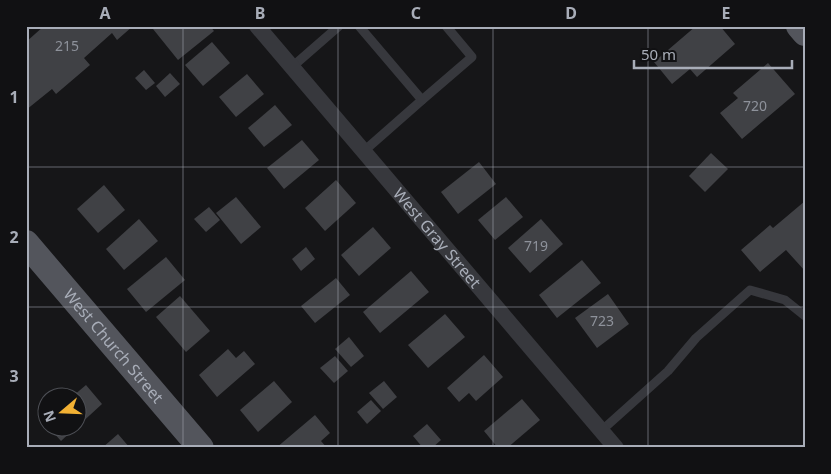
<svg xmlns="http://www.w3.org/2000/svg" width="831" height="474" font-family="'Noto Sans',sans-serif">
  <rect width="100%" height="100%" fill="#161618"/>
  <g fill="#404145">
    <path d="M44,26H133L117,40L112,33L84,58L90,65L56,94L52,89L26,110V42Z"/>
    <path d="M157,26H210L214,31L178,60L153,29Z"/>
    <path d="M696,26H720L735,44L697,77L690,69L672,84L654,62Z"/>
    <path d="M212,42L230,63L203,86L185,65Z"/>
    <path d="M768,63L795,94L742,139L720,113L738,98L733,93Z"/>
    <path d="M144,70L155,83L146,90L135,78Z"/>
    <path d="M170,73L180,84L165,97L156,86Z"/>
    <path d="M247,74L264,94L236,117L219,97Z"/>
    <path d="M275,105L292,125L264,147L248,128Z"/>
    <path d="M302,140L319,160L284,189L267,168Z"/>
    <path d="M711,153L728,169L705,192L689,176Z"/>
    <path d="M479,162L496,184L458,214L441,192Z"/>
    <path d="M336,180L356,203L325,231L305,208Z"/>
    <path d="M104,185L125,210L98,233L77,209Z"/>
    <path d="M236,197L261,227L241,244L216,213Z"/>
    <path d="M506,197L523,217L495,240L478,220Z"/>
    <path d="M805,201V271L786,250L760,272L741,250L770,225L773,228Z"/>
    <path d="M209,207L220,220L206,232L194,219Z"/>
    <path d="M139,219L158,241L124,270L106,249Z"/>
    <path d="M541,219L563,244L530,273L508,248Z"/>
    <path d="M373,227L391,248L359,276L341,255Z"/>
    <path d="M306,247L315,259L301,271L292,259Z"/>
    <path d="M166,257L185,280L146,312L127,289Z"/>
    <path d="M582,260L601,283L557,318L539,295Z"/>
    <path d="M411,271L429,292L380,333L363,312Z"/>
    <path d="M336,278L350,295L315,323L301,306Z"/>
    <path d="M608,294L629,324L597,348L575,318Z"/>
    <path d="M180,296L210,331L186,352L156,317Z"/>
    <path d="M445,314L465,337L428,368L408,345Z"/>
    <path d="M349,337L364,356L351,367L335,349Z"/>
    <path d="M228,349L236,358L244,351L255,364L217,397L199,375Z"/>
    <path d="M484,355L503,377L476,401L469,393L459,402L447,388Z"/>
    <path d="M335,356L348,371L334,383L320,368Z"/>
    <path d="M274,381L292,402L258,432L240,410Z"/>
    <path d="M384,381L397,397L383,409L369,393Z"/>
    <path d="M86,385L102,404L78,426V396H73Z"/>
    <path d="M522,399L540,420L507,448H498L484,431Z"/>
    <path d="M371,400L381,411L367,424L357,412Z"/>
    <path d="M315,415L330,433L321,441L327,448H276Z"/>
    <path d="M48,419V426H77L61,441L44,422Z"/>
    <path d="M427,424L441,440L432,448H423L413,436Z"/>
    <path d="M118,434L130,448H102Z"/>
  </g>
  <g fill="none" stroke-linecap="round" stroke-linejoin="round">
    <g stroke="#37383d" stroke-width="9">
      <path d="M359,26L422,100L364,151"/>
      <path d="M292,67L339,26"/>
      <path d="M422,100L472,57L446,26"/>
      <path d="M601,431L668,371L696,338L750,290L785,300L805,316"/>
    </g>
    <path stroke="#37383d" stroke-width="16" id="s1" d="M257,26L616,448"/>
    <g stroke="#53555c" stroke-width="26">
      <path d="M799,26L805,33"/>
      <path id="s2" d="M26,243L201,448"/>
    </g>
  </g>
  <path fill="none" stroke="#a8adb8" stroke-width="1" stroke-opacity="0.55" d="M183,26V448M338,26V448M493,26V448M648,26V448M26,167H805M26,307H805"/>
  <g text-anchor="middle" stroke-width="4" stroke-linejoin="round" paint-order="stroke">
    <g font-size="14" fill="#8e929b">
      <text x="67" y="51">215</text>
      <text x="755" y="111">720</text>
      <text x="536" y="251">719</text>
      <text x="602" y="326">723</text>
    </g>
    <g font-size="16" fill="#a8adb8" stroke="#111113">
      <text dy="6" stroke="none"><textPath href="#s1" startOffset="278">West Gray Street</textPath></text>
      <text dy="6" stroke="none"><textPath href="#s2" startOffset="135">West Church Street</textPath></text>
    </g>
  </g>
  <rect width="831" height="474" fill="none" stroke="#111113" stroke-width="55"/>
  <g transform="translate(62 412) rotate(251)"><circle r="24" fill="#111113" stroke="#4d4f55"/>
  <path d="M0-4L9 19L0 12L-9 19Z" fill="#f2b134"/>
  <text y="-8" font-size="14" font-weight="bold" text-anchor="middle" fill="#a8adb8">N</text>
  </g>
  <path d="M634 60v8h158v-8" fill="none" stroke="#a8adb8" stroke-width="2.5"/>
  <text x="641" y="60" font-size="15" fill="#a8adb8" stroke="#111113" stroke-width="4" paint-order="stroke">50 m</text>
  <rect x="28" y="28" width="776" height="418" fill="none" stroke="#a8adb8" stroke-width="2"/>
  <g font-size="16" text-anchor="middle" font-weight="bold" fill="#a8adb8">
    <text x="105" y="19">A</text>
    <text x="260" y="19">B</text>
    <text x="416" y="19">C</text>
    <text x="571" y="19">D</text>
    <text x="726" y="19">E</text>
    <text x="14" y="103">1</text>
    <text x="14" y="243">2</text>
    <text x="14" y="382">3</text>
  </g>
</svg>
